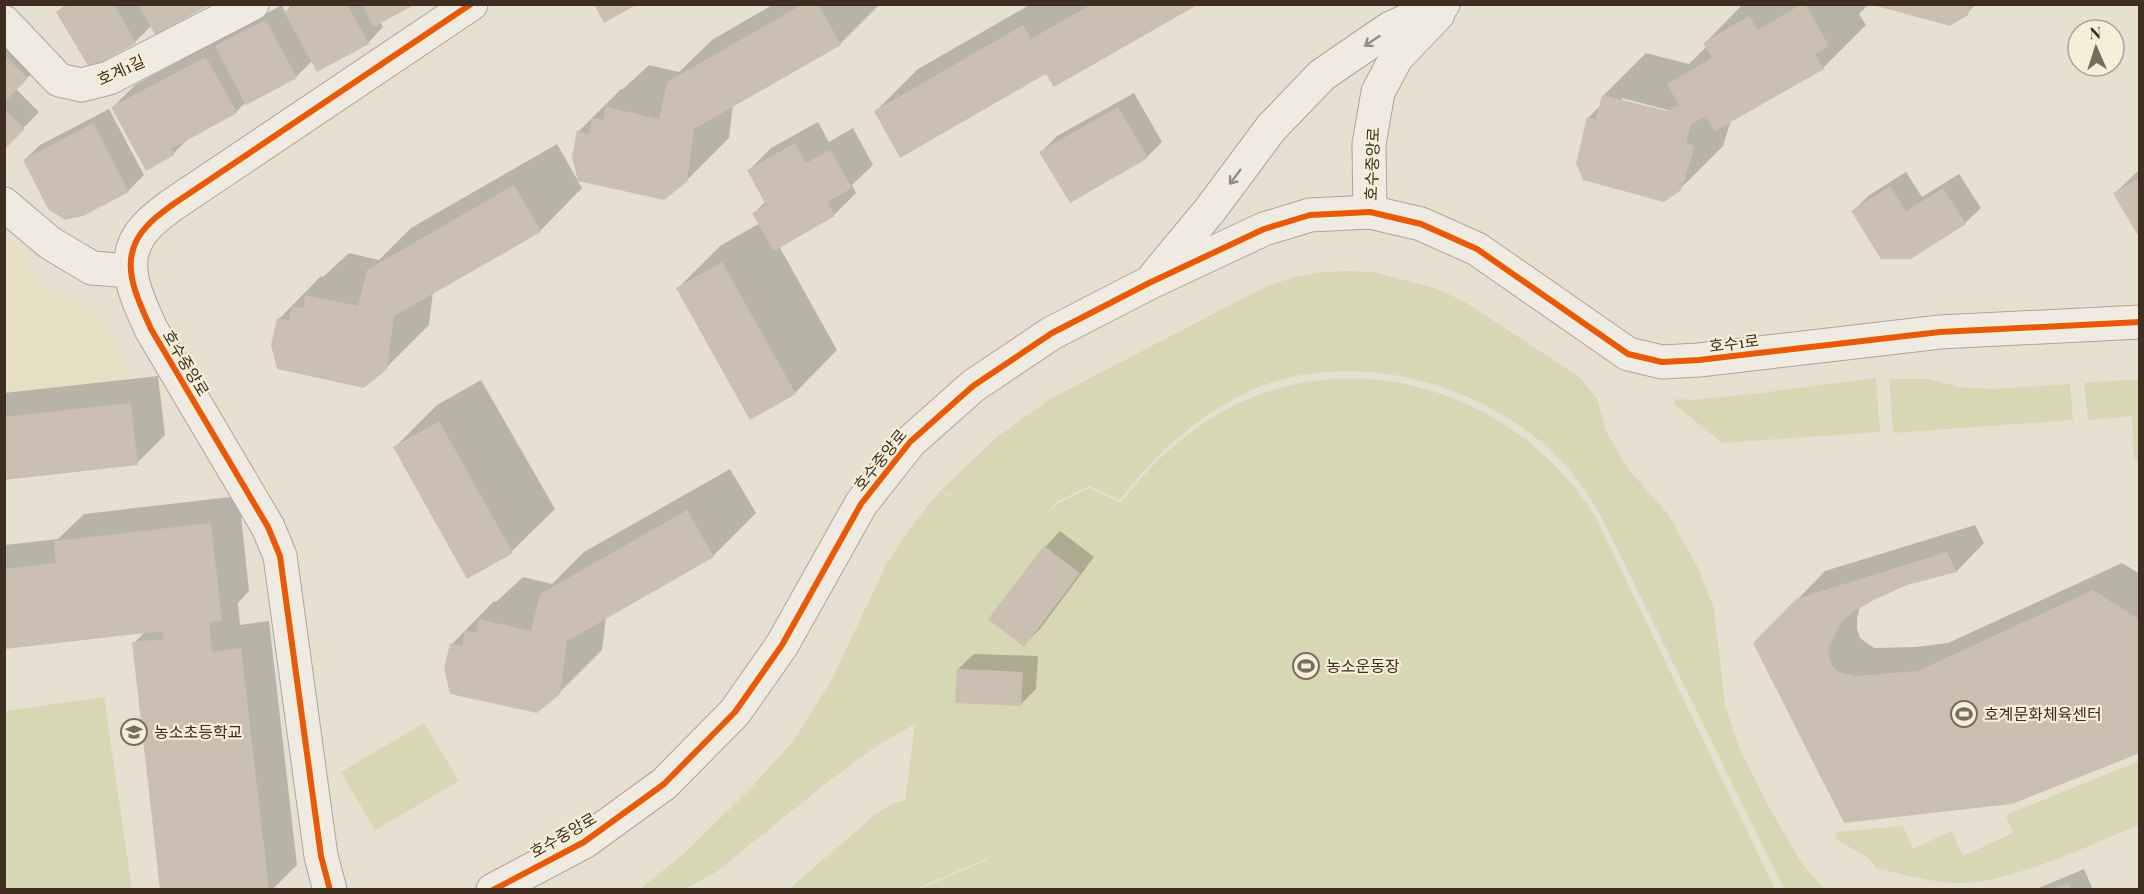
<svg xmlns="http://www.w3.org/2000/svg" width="2144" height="894" font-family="'Playfair Display','Noto Sans KR',serif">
  <rect width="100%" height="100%" fill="#e7e0d1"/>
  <path fill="#e6dfc2" d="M5,237L23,253L38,285L91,310L100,318L133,377L5,394Z"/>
  <g fill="#d6d7b3">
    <path d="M1345,271L1373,272L1435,288L1465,302L1581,378L1597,399L1607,433L1628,469L1668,514L1698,568L1714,609L1725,705L1740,750L1770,809L1801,862L1824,889H1784L1603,520C1588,492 1569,466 1545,445C1470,381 1358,352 1264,385C1208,406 1155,453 1120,500L1089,486L1056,502L1046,516L1057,504L1089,488L1121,503C1157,454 1209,411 1267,392C1392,350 1531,409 1597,520L1775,889H919L985,861L992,851L984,860L915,889H789L876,814L890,805L905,800L915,724L877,746L829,781L716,872L685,889L639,890L687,851L751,788L794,740L831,681L887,563L910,528L940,491L958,502L941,490L996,438L1050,399L1261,289C1292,276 1312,272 1345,271Z"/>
    <path d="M1876,378L1880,432L1722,443L1673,403L1676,399L1693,400L1761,393Z"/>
    <path d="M1889,379H1929L1959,387L1993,389L2070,384L2073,420L1893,433Z"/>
    <path d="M2139,379H2140L2139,459L2134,458L2132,416L2088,420L2084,383Z"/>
    <path d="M104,697L132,889H5V711Z"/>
    <path d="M424,723L459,781L375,830L341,772Z"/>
    <path d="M2139,761V825C2089,845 2006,886 1953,883C1927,881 1902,874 1876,868L1870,859L1834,838L1837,832L1903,826L1913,849L1951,831L1963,856L2013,833L2006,815Z"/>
  </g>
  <g fill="#0003" fill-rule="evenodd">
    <path d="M66,4H208L151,26L135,42L90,67L58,12Z"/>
    <path d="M293,4H413L380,21L383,27L368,43L312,61L296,77L246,102L236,112L190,137L173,154L113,107L135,85L282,5L285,12Z"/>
    <path d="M774,4H880L840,44L733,105L729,138L686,181L579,131L621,89H623L649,65L679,72L712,40Z"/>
    <path d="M1031,4H1196L1047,72L876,111L918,69Z"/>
    <path d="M1743,4H1869L1859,14L1866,25L1823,68L1731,120L1723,146L1680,189L1589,117L1601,105L1603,96L1646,53L1689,64L1707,46L1705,43ZM1622,98L1675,112L1674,115L1622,101Z"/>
    <path d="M1876,4H1976L1967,13L1950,24Z"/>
    <path d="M4,43L43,62L16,89L39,112L4,148Z"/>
    <path d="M1134,93L1162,142L1147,157L1041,152L1057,136Z"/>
    <path d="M109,109L144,175L128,191L82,215L24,160L40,145Z"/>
    <path d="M818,122L829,142L853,128L873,165L852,185L856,193L834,215L779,246L837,350L795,393L677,289L720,246L760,223L754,213L766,201L749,170L771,148Z"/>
    <path d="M557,144L582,188L540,231L433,292L429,325L386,368L279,319L321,276L323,277L349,253L379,260L411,228Z"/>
    <path d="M2140,169V231L2115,193Z"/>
    <path d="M1906,172L1922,197L1959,174L1981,208L1965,223L1853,211L1868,196Z"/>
    <path d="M158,376L165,435L137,463L4,478V393Z"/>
    <path d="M481,380L555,509L512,551L467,577L395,447L437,405Z"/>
    <path d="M730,469L756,513L713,556L606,617L602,650L559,693L452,644L494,601L496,602L523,577L552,584L584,552Z"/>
    <path d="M239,496L249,591L238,603L240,625L269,621L297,865L272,890H161L134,643L145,632L4,648V545L58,539L84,514Z"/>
    <path d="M1975,525L1984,543L1957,571L1907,584L1874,598L1860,607L1857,618V629L1860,638L1874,648L1915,647L1948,643L2122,563L2140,574V751L1845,821L1797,600L1825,571Z"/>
    <path d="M1060,531L1094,557L1040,629L1024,645L1045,547Z"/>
    <path d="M974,654L1038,656L1036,689L1021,704L958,669Z"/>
    <path d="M2084,869L2093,890H2034Z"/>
  </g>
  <g fill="#cbbfb2">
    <path d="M70,4H114L136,43L90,69L56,12Z"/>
    <path d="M138,4H211L155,35Z"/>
    <path d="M297,4H347L369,44L317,72L284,12Z"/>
    <path d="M362,4H416L373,27Z"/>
    <path d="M594,4H638L604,23Z"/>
    <path d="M803,4H818L841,45L694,129L687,182L664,200L578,181L572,157L577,130L589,134L592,118L603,120L606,107L659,119L667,82Z"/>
    <path d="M1092,4H1199L1054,87L1046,74L900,158L874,111L1023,25L1031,39Z"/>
    <path d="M1802,4H1805L1829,46L1815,54L1824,69L1715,131L1706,116L1691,124L1686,143L1695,146L1681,190L1664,202L1583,180L1576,163L1587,117L1596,119L1602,95L1667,111L1679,105L1667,84L1712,58L1703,43L1749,16L1758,30Z"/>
    <path d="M1971,4L1968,15L1950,26L1873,5Z"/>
    <path d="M266,20L297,78L246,105L215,46Z"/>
    <path d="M4,55L28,78L4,103Z"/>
    <path d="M206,57L237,113L171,149L174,155L146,171L111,107Z"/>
    <path d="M1118,107L1148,158L1070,203L1039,152Z"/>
    <path d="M4,109L25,129L4,150Z"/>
    <path d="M93,123L129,192L83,216L65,220L48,209L23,160Z"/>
    <path d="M795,143L806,163L830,150L852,188L827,202L835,216L774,251L752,213L766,205L747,170Z"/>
    <path d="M2140,178V233L2137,234L2113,193Z"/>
    <path d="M514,185L541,232L394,316L387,369L364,388L277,369L271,345L277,318L289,320L292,306L303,308L305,295L358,306L367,270Z"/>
    <path d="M1890,186L1906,211L1943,188L1966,224L1911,259H1881L1851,211Z"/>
    <path d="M722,262L796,394L750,420L676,288Z"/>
    <path d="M131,403L138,465L4,480V417Z"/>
    <path d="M439,421L513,553L467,579L393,447Z"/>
    <path d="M687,510L714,557L567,641L560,694L537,713L450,694L444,669L450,643L462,646L465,630L476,633L479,619L531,631L540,594Z"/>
    <path d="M211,523L222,621L209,622L212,652L241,648L269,890H160L132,642L163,639V631L5,649V569L56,563L54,541Z"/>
    <path d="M1044,546L1080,573L1024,647L988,619Z"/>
    <path d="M1947,552L1957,572L1907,585L1874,600L1853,612L1840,624L1829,647V657L1832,666L1839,672L1855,676L1918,671L2093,590L2140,620V753L2012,804L1844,823L1753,643L1796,599Z"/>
    <path d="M957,669L1023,672L1021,706L955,703Z"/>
    <path d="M2069,883L2071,890H2053V889Z"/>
  </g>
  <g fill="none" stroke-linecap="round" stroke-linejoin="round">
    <defs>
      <g id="minor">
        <path d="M4,22L59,80L81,85L109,78L252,4"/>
        <path d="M4,204L50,243L92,268L130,271"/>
        <path d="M1370,212L1369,144L1378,92L1396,58L1438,14"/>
        <path d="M1156,275L1210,210L1271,128L1322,75L1389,29L1443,4"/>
        <path d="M330,890L321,856L280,556L268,527L151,329C136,295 116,258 147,226C154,218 164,211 172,205L471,4"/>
        <path d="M493,890L584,842L664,784L735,712L782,645L861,504L910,442L973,386L1052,333L1149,283L1264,229L1310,215L1370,212L1421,224L1477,249L1628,354L1662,362L1699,360L1940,332L2140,322"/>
      </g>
    </defs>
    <use href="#minor" stroke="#ada599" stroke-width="35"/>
    <use href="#minor" stroke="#efebe3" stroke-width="33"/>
    <defs>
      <g id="cycleway">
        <path d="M330,890L321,856L280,556L268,527L151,329C136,295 116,258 147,226C154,218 164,211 172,205L471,4"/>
        <path d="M493,890L584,842L664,784L735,712L782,645L861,504L910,442L973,386L1052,333L1149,283L1264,229L1310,215L1370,212L1421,224L1477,249L1628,354L1662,362L1699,360L1940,332L2140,322"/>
      </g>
    </defs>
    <use href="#cycleway" stroke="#f7eed8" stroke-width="10"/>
    <use href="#cycleway" stroke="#e8590c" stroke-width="6"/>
  </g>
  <defs><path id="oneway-shaft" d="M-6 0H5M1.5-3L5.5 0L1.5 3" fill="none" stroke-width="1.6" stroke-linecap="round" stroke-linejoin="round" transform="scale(1.5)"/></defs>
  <g stroke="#968c82">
    <use href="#oneway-shaft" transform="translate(1372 41) rotate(146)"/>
    <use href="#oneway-shaft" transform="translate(1235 177) rotate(127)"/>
  </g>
  <defs>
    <symbol id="stadium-ring" viewBox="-11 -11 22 22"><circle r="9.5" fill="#f7eed8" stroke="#786c5e" stroke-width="1.5"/><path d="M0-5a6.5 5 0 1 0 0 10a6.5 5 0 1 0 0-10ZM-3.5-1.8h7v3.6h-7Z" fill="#786c5e"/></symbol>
    <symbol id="school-ring" viewBox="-11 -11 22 22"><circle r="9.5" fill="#f7eed8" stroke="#786c5e" stroke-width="1.5"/><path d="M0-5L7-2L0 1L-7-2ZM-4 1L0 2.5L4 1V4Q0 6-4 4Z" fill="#786c5e"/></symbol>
  </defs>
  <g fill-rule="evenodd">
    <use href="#stadium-ring" x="1291" y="651" width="30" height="30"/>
    <use href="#stadium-ring" x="1949" y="699" width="30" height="30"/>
    <use href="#school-ring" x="119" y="717" width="30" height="30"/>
  </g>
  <g text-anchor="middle" stroke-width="4.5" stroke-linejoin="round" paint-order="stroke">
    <g font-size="16" fill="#3d2e20" stroke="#f7eed8">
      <text transform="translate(121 70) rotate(-24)" y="6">호계1길</text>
      <text transform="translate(1372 164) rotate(-88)" y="6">호수중앙로</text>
      <text transform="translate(1734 343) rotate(-7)" y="6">호수1로</text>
      <text transform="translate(186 363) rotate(59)" y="6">호수중앙로</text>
      <text transform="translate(880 460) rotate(-51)" y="6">호수중앙로</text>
      <text transform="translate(563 835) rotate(-30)" y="6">호수중앙로</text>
    </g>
    <g font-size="16" fill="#3d2e20" stroke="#f7eed8" text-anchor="start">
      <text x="1326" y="672">농소운동장</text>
      <text x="1984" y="720">호계문화체육센터</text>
      <text x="154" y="738">농소초등학교</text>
    </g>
  </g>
  <rect width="2144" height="894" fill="none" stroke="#3d2e20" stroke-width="12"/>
  <g transform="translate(2096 48) rotate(357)"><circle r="28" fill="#f7eed8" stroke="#ada18e" stroke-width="1.5"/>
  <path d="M0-4.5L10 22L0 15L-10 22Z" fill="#786c5e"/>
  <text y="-9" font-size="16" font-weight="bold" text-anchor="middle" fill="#3d2e20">N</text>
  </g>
</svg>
